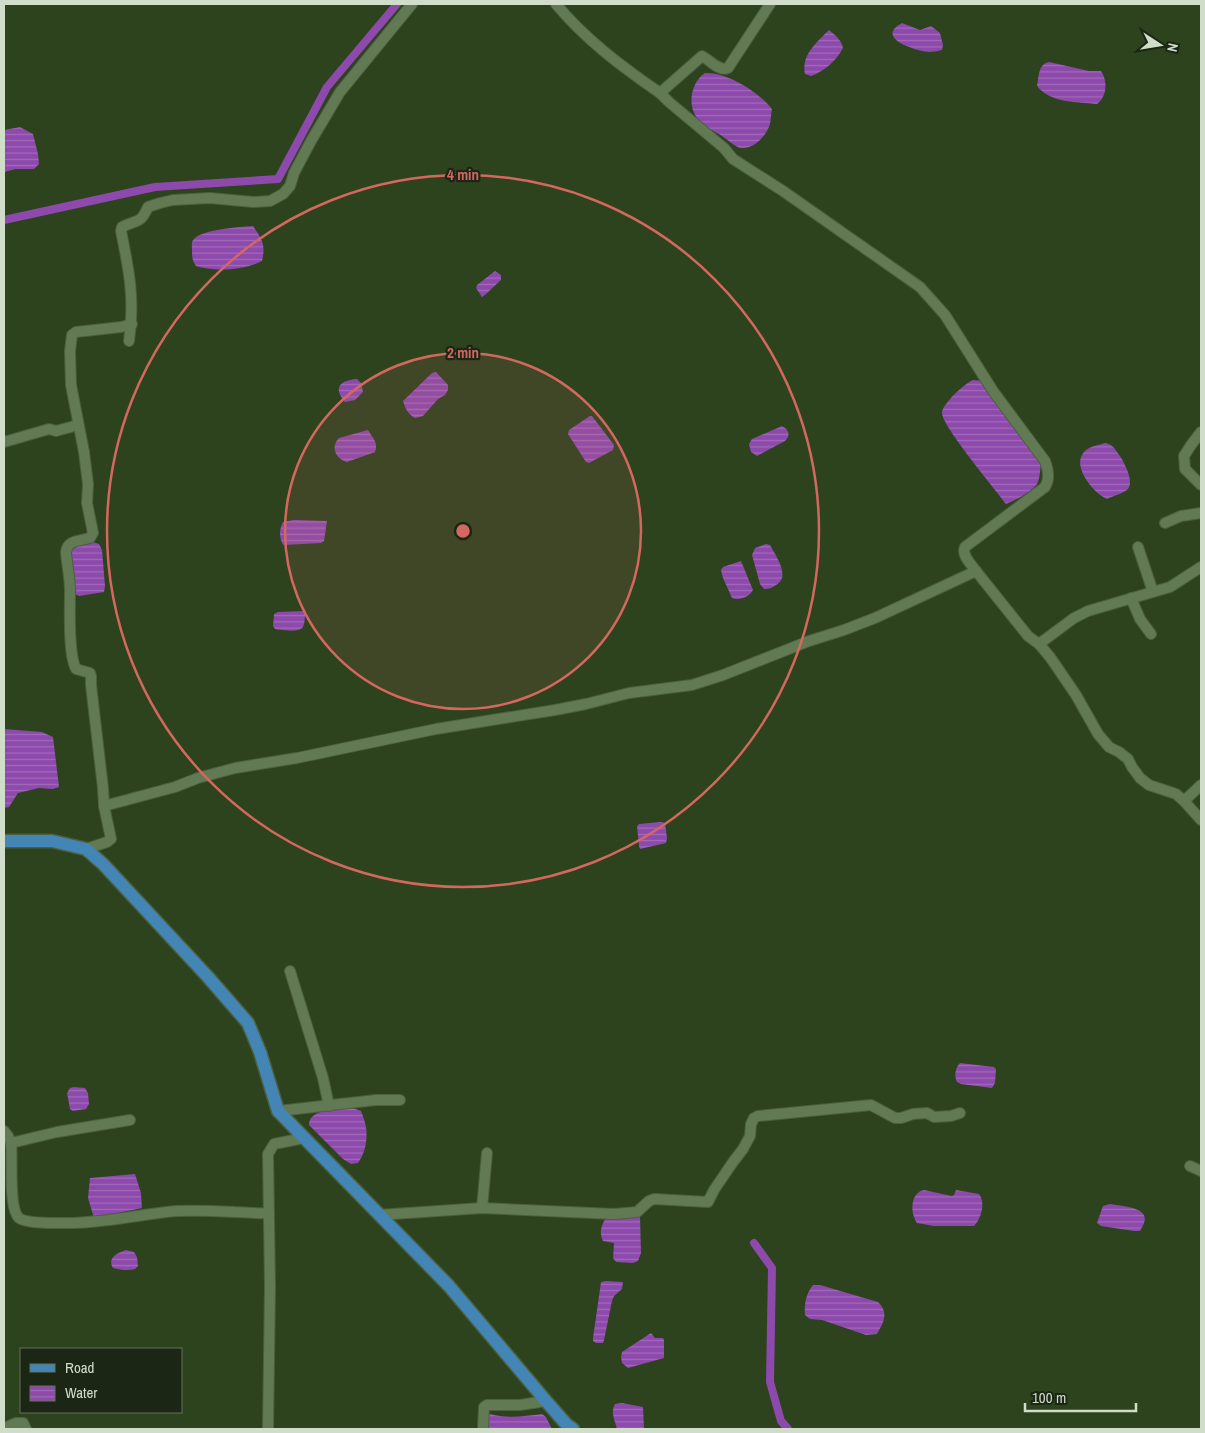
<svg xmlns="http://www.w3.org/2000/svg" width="1205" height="1433" font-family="'Archivo Narrow',sans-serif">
  <defs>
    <pattern id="water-rules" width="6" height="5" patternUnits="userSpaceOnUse" patternTransform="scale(1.25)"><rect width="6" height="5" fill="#8d49ab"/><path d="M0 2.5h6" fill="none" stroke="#a16bb9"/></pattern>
  </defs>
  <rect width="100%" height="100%" fill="#2c431e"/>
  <g fill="url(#water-rules)">
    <path d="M902,23L920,30L931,26L940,33L943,45L942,50C938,51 933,52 929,52C916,51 874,38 902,23Z"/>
    <path d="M829,30C835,35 841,39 843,48C836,61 825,71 811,76L805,74C801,55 817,42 829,30Z"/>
    <path d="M1049,62L1089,71H1101C1108,81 1107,97 1097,104C1077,102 1050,103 1037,86C1039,77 1038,64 1049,62Z"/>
    <path d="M705,73C727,72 759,92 772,109C771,114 771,119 770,124C767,135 754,149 742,148C736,148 728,140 722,136C714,131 703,126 697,118C687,105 691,82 705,73Z"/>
    <path d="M20,127L33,134L38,154L39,164L34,169H16L4,172V130Z"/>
    <path d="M253,226C262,239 266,245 262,261C245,270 214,272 196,266C192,261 192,256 192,250C192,247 191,241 194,239C203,229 240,227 253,226Z"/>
    <path d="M495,271L501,275V280L486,294L482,297L476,288L477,285Z"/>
    <path d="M436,372L448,385V390L445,395L438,399L423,416L415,418C408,414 405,408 403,401L432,373Z"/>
    <path d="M357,379L361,383L363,392L355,400L345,402C332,387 341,380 357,379Z"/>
    <path d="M973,380L983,381L1041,464C1040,470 1040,479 1037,484C1030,493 1016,500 1006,504C995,489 942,426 942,413C942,404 965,383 973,380Z"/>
    <path d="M590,416H592L614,445L613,450L589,463L586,462L568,434L569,430Z"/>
    <path d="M782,426C789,430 791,435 785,441L757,456L751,452L749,444L752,439Z"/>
    <path d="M368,430C372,437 379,443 375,452L347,462C336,459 330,447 339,438Z"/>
    <path d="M1105,443C1107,443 1111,445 1112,446C1119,452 1136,480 1128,489C1124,493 1113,496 1107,499C1093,493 1069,464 1086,450C1091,446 1099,445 1105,443Z"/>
    <path d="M294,520L327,521L324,541L321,543L283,545C279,537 279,529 283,522Z"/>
    <path d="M93,542L99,544L102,550L105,586L104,592L79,596L75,594C71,580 71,564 72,549L74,547Z"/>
    <path d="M766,544L770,545C776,556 791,577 776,585C772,588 769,589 764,589L760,584L752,555L755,548Z"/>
    <path d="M741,561L753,590C749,597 740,601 732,598L723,578L721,570L723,567Z"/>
    <path d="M305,611C305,616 305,623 303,627C299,633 282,630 275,629L273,626L274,614L278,612Z"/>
    <path d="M4,729L42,732L53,737L59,787L53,789L39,788L18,793L9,807L4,808Z"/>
    <path d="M661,822L665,823L667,838L666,843L640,849L639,846L637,826L639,824Z"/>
    <path d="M960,1063L994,1067L996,1069L995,1083L992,1088L961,1084L957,1082C954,1076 955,1068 960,1063Z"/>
    <path d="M74,1087L85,1088L88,1093L89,1104L86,1109L73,1111L70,1109L67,1093L70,1088Z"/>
    <path d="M337,1107H350L361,1111C363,1116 365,1122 366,1127C368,1139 365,1154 358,1163L351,1164L343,1159L309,1125C309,1112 326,1111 337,1107Z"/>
    <path d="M135,1174L141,1193L142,1208L94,1218L88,1198L90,1178Z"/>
    <path d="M924,1190L952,1196L954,1195L956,1190L979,1194C986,1203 981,1219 974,1226H934L917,1223C910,1213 910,1193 924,1190Z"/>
    <path d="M1110,1204C1126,1207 1157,1207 1140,1231H1134L1101,1226L1097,1223L1103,1206Z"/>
    <path d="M640,1216L641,1253L638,1261L633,1263L616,1262L613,1258L614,1243L603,1241C599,1233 601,1225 606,1218Z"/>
    <path d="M126,1250L134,1252L137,1257L138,1266L135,1269C127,1271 121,1270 113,1268C107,1257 118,1253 126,1250Z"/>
    <path d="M606,1281L623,1282L622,1289L614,1296L612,1301L604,1340L603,1343H596L593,1341V1338L601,1282Z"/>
    <path d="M813,1285H820L878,1302C889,1313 884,1322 877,1334L866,1335L822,1320L810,1319L805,1315C804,1305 806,1293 813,1285Z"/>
    <path d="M651,1333L655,1338H663L664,1340V1358L628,1368L622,1363L621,1357L622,1352Z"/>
    <path d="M622,1403L643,1407L644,1429H617C615,1420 610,1413 615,1404Z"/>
    <path d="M490,1414C508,1419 525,1416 542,1414L546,1417L552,1429H487V1417Z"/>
  </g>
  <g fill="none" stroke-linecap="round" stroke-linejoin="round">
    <g stroke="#8d49ab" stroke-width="8">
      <path d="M4,220L155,187L278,179L327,87L397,4"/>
      <path d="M754,1243L772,1268L770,1382L781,1421L788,1429"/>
    </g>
    <defs>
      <g id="minor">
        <path d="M556,4C585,39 622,67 660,93L702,56C710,60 719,72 728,68L770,4"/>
        <path d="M660,93L669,102L724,148L733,159L783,191L920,287L945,315L993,391L1045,461C1048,469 1050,479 1045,487L965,547C961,555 971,564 976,571"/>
        <path d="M129,341C135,300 129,270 121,231L122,227C137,219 140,225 148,207L160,203L173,200L210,198L253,202L270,201L283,194L290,186L294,173L311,141L340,92L412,4"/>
        <path d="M1201,432L1191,445L1184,456L1185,469L1201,485"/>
        <path d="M4,442L49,429L56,431L78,425"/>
        <path d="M1165,523L1181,516L1201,513"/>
        <path d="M1138,547L1153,592"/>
        <path d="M1131,598L1140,619L1151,634"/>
        <path d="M1039,644L1074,618L1088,611L1170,587L1201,567"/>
        <path d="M1184,801L1201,785"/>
        <path d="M104,806L175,787L198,778L235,768L297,758L436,729L555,710L586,704L629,693L692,685L723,675L809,641L844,630L875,618L976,571L1028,636L1039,644L1050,657L1076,695L1098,734L1109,747L1119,752L1128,759L1132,767L1140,778L1149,785L1176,794L1184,801L1201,820"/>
        <path d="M86,849L107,842L111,839L104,806L103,788L91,685V676L90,673L76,669C68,654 70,610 70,591C70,578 67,565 66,552C67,540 80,541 90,538L93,533L87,503L88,484L84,452L71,385L70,351L72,335L76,332L121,327L132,324"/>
        <path d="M290,971L323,1078L329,1106"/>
        <path d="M278,1111L376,1100H400"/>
        <path d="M4,1131L8,1136L11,1143L57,1132L130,1120"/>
        <path d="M11,1143C13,1159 8,1208 19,1218C27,1224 57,1223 68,1223C105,1223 141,1214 177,1211C196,1210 216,1211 235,1212C246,1212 257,1214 269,1213"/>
        <path d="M1190,1166L1201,1171"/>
        <path d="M482,1208L487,1153"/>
        <path d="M378,1215L482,1208L614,1214L637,1212L649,1201L654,1199L708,1202L714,1190L733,1162L743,1149L750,1136L751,1124L754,1118L758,1116L871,1105L895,1118H901L913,1114L927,1113L934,1117L951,1116L960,1113"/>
        <path d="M4,1428L16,1423H23L26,1429"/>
        <path d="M268,1429L270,1287L268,1154L274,1144L304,1138"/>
        <path d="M483,1429L484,1407L487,1405H520L546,1401"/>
      </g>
      <path id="major" d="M4,841H52L86,849L103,864L208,977L248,1023L260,1052L278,1111L449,1286L546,1401L567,1425L573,1429"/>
    </defs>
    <use href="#minor" stroke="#4c5f3f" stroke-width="12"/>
    <use href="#major" stroke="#4c5f3f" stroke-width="15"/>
    <use href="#minor" stroke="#617a53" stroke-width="10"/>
    <use href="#major" stroke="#4385b5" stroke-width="12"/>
  </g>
  <circle cx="463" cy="531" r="178" fill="#d46860" fill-opacity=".12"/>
  <g fill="none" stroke="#d46860" stroke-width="2.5">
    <circle cx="463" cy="531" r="178"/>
    <circle cx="463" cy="531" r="356"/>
  </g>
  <circle cx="463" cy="531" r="8" fill="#d46860" stroke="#1c2615" stroke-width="2.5"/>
  <g font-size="15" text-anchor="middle" font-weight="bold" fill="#d46860" stroke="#1c2615" stroke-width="4.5" stroke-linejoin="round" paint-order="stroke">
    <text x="463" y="180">4 min</text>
    <text x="463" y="358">2 min</text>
  </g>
  <rect width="1205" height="1433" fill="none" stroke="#d0dec9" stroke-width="10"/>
  <rect x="20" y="1348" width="162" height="65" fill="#1c2615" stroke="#64705d"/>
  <rect x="30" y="1364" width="25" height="8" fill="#4385b5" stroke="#64705d"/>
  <text x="65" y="1373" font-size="15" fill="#d0dec9">Road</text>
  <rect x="30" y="1386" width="25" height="15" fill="url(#water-rules)" stroke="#64705d"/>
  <text x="65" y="1398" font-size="15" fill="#d0dec9">Water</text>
  <g transform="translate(1160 45) rotate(102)" stroke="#1c2615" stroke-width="4" paint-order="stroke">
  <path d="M0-4L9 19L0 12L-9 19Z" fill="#d0dec9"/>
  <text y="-8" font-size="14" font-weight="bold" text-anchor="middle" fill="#d0dec9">N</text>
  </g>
  <path d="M1025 1403v8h111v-8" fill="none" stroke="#d0dec9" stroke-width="2.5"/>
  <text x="1032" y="1403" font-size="15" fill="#d0dec9" stroke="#1c2615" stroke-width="4" paint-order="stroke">100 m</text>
</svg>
